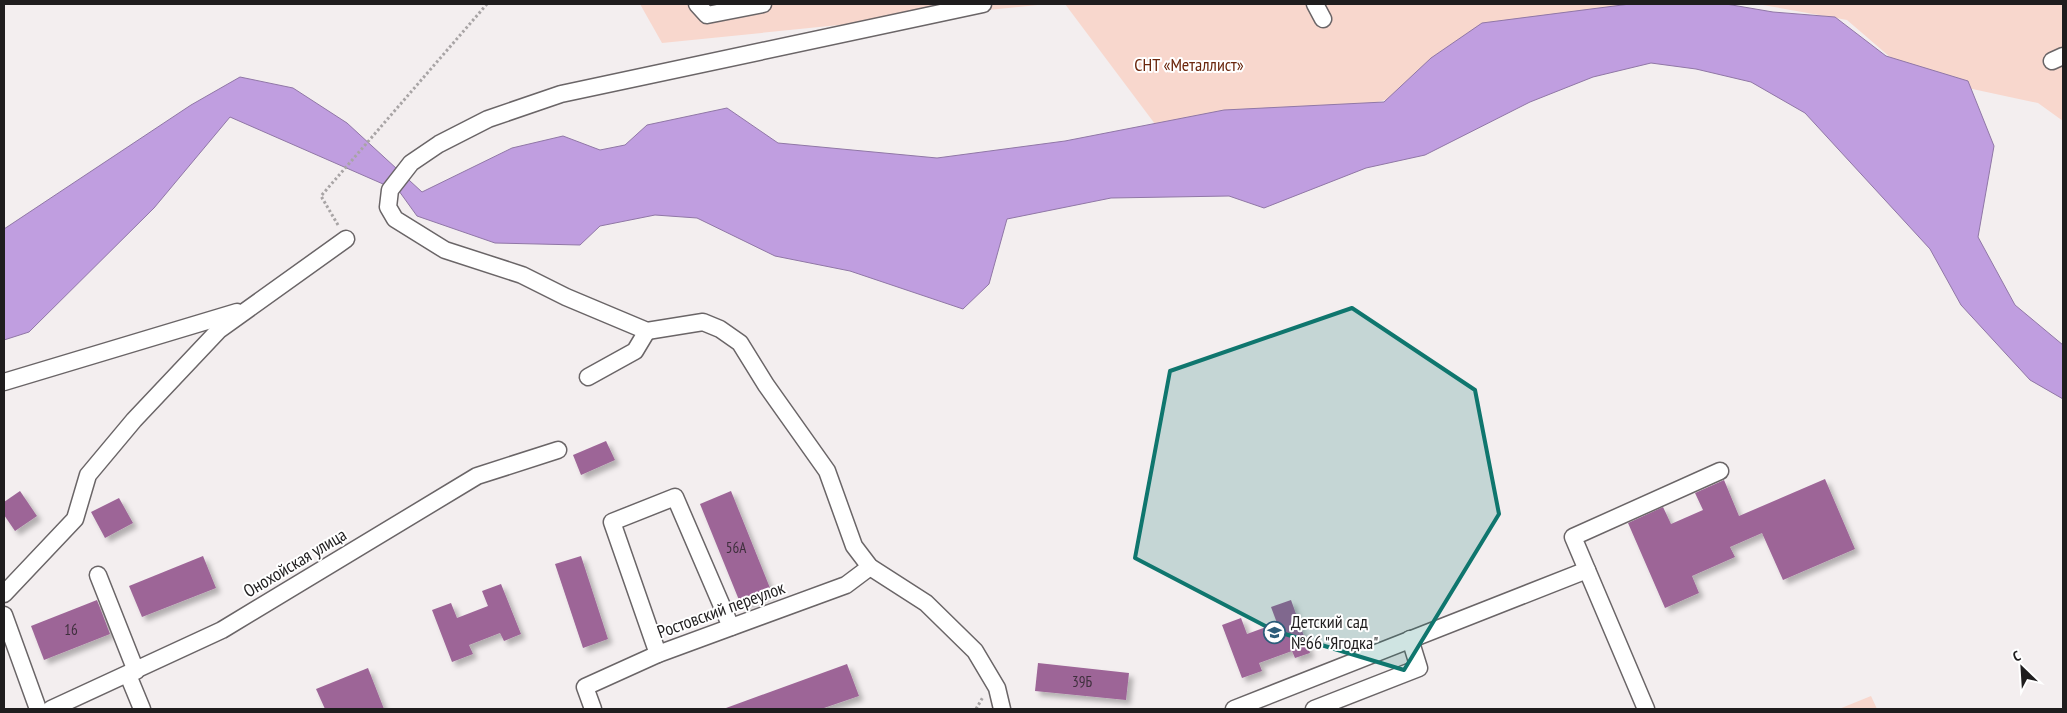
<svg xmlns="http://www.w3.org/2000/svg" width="2067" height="713" font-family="'PT Sans Narrow',sans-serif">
  <defs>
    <filter id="shadow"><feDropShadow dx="4.5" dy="4.5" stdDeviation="2.5" flood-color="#0004"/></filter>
  </defs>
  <rect width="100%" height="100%" fill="#f3eeef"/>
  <g fill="#f8d7cd">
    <path d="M640,4H1047L662,43Z"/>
    <path d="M1065,4H1680L1408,94L1332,114L1158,128Z"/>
    <path d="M1757,4H2063V121L2038,103L1912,76L1847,20Z"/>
    <path d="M1871,696L1877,709H1838H1839Z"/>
  </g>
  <path fill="#c09ee0" stroke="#9077a6" d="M1630,4H1726L1773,12L1835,17L1886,56L1968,81L1994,146L1978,237L2015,305L2063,345V399L2030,380L1961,305L1930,249L1805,113L1751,82L1696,69L1651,63L1593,77L1530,102L1425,155L1366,168L1264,208L1229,196L1111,198L1007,219L989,284L963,309L850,271L775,256L697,218L655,215L600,226L580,245L495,243L417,216L399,191L230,117L154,208L29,332L4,340V229L191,105L240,77L293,88L347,123L422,192L512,148L563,136L600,150L625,145L647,125L727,108L778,143L937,158L1065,141L1224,110L1384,102L1431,58L1482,23Z"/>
  <g fill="#9d6597" filter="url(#shadow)">
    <path d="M606,441L615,460L581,475L573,455Z"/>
    <path d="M1825,479L1855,549L1783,580L1762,533L1730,547L1735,557L1692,576L1699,593L1665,608L1628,523L1663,507L1671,524L1703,510L1695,493L1724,480L1739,516Z"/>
    <path d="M20,491L37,516L15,531L4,515V502Z"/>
    <path d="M731,491L772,593L741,605L700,504Z"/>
    <path d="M119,498L133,523L105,538L91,512Z"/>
    <path d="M203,556L216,588L142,617L129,586Z"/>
    <path d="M581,556L608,639L583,648L555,564Z"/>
    <path d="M501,584L521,634L504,641L500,633L469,645L473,654L452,662L432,610L451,603L457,618L488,606L482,591Z"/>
    <path d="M97,600L110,634L44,660L31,626Z"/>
    <path d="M1291,600L1310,653L1295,658L1292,651L1259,663L1262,671L1242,678L1222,625L1241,618L1247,634L1277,623L1271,607Z"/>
    <path d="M1038,663L1129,673L1126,700L1035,691Z"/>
    <path d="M847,664L859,696L821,709H726V708Z"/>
    <path d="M368,668L384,709H325L316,689Z"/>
  </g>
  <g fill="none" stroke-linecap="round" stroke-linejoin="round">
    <defs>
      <g id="minor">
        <path d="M697,4L707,15L763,4"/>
        <path d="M983,4L561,94L488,119L439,144L411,163L390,190L388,207L395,219L445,250L522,275L566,297L647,331L703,322L720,329L740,343L766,385L827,471L854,546L870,567L926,603L975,651L997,688L1002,709"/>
        <path d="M1315,4L1323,19"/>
        <path d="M2052,61L2063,56"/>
        <path d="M588,377L635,351L647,331"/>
        <path d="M4,382L237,312"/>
        <path d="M98,575L136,671"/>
        <path d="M4,594L75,519L88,475L134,420L219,330L346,239"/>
        <path d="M4,615L38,709"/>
        <path d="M658,654L612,522L675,497L731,627"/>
        <path d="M128,675L142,709"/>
        <path d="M51,709L222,630L477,476L558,450"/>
        <path d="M593,709L585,687L658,654L846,585L870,567"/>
        <path d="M1234,709L1587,570"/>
        <path d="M1314,709L1419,668L1410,639"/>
        <path d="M1646,709L1573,537L1720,471"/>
      </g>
    </defs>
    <use href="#minor" stroke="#6a6567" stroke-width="19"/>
    <g stroke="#a8a4a5" stroke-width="3" stroke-dasharray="2.5 2.5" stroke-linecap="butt">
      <path d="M338,225L321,196L487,4"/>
      <path d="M976,709L983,697"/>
    </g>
    <use href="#minor" stroke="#fff" stroke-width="16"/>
  </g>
  <path fill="#0f766e" fill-opacity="0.2" stroke="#0f766e" stroke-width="4" stroke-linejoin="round" d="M1352,308L1475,390L1499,514L1404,670L1275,631L1135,558L1170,371Z"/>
  <defs>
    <symbol id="school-ring" viewBox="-11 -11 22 22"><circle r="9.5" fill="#fff" stroke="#2c5c7a" stroke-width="1.5"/><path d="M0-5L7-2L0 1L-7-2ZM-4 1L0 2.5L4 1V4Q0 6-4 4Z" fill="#2c5c7a"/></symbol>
  </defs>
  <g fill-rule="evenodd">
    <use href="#school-ring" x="1262" y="620" width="25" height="25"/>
  </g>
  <g text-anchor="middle" stroke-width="4" stroke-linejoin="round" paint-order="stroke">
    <g font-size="15" fill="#3e2f3c">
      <text x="736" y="553">56А</text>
      <text x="71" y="635">16</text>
      <text x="1082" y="687">39Б</text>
    </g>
    <g font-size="18" fill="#6b270d" stroke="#fff">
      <text x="1189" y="71">СНТ «Металлист»</text>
    </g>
    <g font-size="18" fill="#1f1d1e" stroke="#fff">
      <text transform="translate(295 563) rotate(-31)" y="6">Онохойская улица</text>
      <text transform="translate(721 610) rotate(-20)" y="6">Ростовский переулок</text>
    </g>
    <g font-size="18" fill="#1f1d1e" stroke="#fff" text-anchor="start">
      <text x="1291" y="628">Детский сад<tspan x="1291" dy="21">№66 "Ягодка"</tspan></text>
    </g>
  </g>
  <rect width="2067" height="713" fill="none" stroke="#1f1d1e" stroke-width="10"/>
  <g transform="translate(2022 668) rotate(335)" stroke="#ffffff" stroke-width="4" paint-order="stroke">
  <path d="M0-4L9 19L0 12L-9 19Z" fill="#1f1d1e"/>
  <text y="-8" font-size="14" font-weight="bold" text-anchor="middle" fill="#1f1d1e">С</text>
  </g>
</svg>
